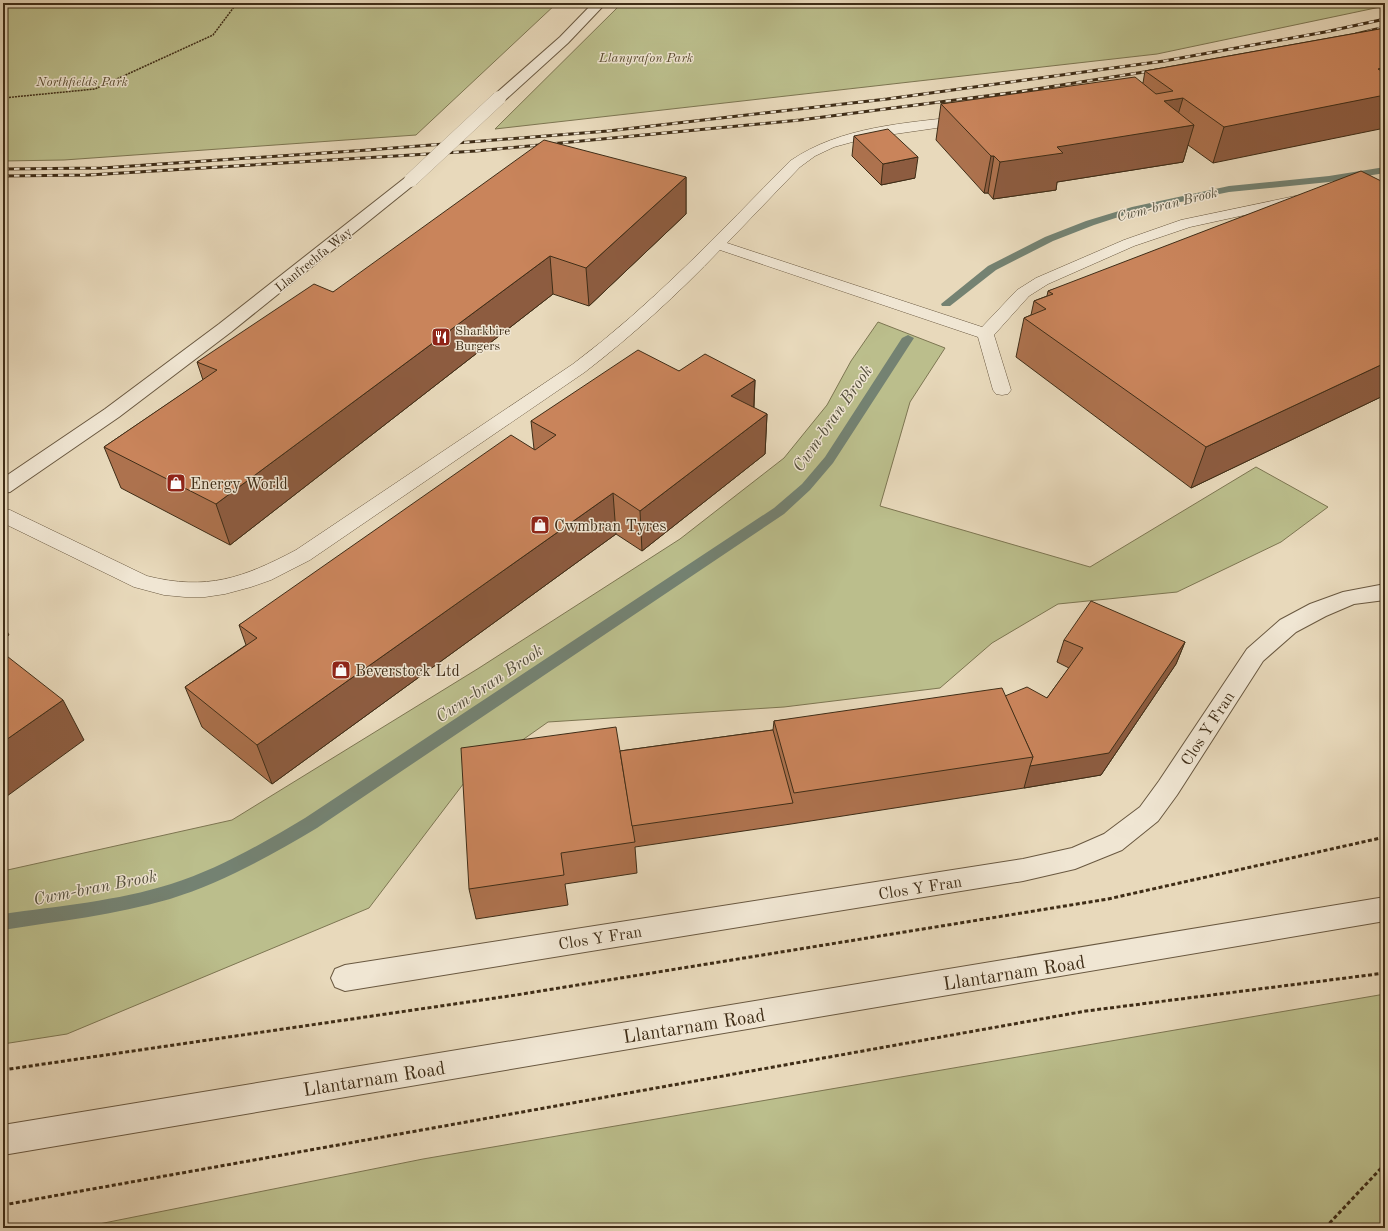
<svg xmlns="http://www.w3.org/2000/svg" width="1388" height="1231" font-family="'Old Standard TT',serif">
  <rect width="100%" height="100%" fill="#e8d9bb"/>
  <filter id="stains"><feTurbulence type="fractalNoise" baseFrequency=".005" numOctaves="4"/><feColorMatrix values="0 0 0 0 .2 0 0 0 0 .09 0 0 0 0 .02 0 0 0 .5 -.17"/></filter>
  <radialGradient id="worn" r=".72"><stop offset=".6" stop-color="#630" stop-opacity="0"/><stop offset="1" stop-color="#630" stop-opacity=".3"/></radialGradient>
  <g fill="#bbbe8c" stroke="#7d7652">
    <path d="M3,3H557L416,135L64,160L3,161Z"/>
    <path d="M622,3H1385V6L1157,54L495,129Z"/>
    <path d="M878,322L945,348L910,402L880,506L1090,567L1256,467L1328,507L1281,542L1177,592L1058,604L992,643L940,688L784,707L548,722L467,779L369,908L67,1034L3,1044V871L232,820L479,668L680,539L784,458L827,405L851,361Z"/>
    <path d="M1385,994V1228H79L423,1159Z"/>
  </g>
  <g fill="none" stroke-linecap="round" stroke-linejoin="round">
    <g fill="#748272" fill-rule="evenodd">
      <path d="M1385,167V173L1329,182L1229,192L1137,211L1094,225L1053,241L996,270L950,306H942L941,304L988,266L1045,237L1086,221L1132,207L1229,186L1329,176Z"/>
      <path d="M908,335L914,338L833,463L810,490L784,514L317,828C270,856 222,883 170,899C115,915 59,921 3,930V914C59,906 117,901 171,884C219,869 263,843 305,818L774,508L802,484L825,457L902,338Z"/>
    </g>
    <defs>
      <path id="service" d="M966,116L971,117L973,120L971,123L867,138L834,147L815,156L800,167L727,243L982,327L1017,290L1036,278L1124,240L1181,220L1300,195L1305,196L1307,199L1305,202L1300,203L1190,227L1134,246L1048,284L1029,296L994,335L1011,390L1008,394L1002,395L996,394L993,390L978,337L720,250C678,294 633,335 585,372L310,560L271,580L251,587L225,594L205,597H185L164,595L134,587L3,523V509L10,510L147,576C207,591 243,578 296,550L573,364C653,304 720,232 790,161C841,126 906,123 966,116Z"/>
      <path id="minor" d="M1385,584V600L1354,604L1326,616L1296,632L1263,661L1177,795L1158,821L1122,850L1075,869L1023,881L345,991L335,987L331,978L335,969L345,965L1023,859L1072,848L1104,834L1140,807L1159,781L1247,649L1280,620L1310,604L1343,592Z"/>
      <g id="tertiary">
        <path d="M593,3H606L568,43L504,101H494L492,98L494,95L560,37Z"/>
        <path d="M411,176L416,177L418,180L416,183L231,332L119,417L10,492L3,493V478L105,409L219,324L406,177Z"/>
        <path d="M1385,897V921L3,1155V1125Z"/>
      </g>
    </defs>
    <use href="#service" stroke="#695840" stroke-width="1"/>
    <use href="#minor" stroke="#695840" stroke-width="2"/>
    <use href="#tertiary" stroke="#695840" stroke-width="2"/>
    <path stroke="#3f2d17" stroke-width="1.5" stroke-dasharray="2 1" stroke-linecap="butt" d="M3,98L95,89L213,35L237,3"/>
    <g stroke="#3f2d17" stroke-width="3" stroke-dasharray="4 2.5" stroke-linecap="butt">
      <path d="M3,1070L516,995L1108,899L1385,837"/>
      <path d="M3,1205L1086,1011L1385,973"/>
      <path d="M1325,1228L1385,1164"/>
    </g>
    <use href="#service" fill="#f0e6d3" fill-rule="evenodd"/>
    <use href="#minor" fill="#f0e6d3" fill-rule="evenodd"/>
    <use href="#tertiary" fill="#f0e6d3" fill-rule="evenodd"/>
    <defs>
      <g id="rail">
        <path d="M1356,34L1385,27"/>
        <path d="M3,169L102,168L368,150L608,131L887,99L1164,61L1325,32L1385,19"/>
        <path d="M3,176L89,175L476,151L800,120L1017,92L1157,70"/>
      </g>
    </defs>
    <use href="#rail" stroke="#3f2d17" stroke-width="3"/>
    <use href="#rail" stroke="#f0e6d3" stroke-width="2" stroke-dasharray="5.5" stroke-linecap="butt"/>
    <defs>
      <path id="tertiary-bridge" d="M411,180L499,98"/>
    </defs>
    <use href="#tertiary-bridge" stroke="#695840" stroke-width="14" stroke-linecap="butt"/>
    <use href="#tertiary-bridge" stroke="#f0e6d3" stroke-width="14"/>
  </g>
  <g fill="#ad724e" stroke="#3f2d17">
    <path d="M1385,28L1213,163L1188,145L1183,162L1057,182L1056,190L993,199L988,193H984L936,140L941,104L1143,83L1145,71Z"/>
    <path d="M854,136L915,178L881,185L852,156Z"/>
    <path d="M686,177V214L589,306L553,294L230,545L121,488L104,447L203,380L197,362L333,292Z"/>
    <path d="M1385,183V395L1191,488L1016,357L1024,318L1031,315L1034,301L1047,296L1048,291Z"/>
    <path d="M679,371L755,380L754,408L767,414L765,454L642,551L616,534L272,784L202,727L185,687L246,645L239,625L534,449L531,421Z"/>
    <path d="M1064,640L1185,642L1176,664L1101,775L1024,788L791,824L635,847L637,873L565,884L568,905L476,919L469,889L620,751L773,730L774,721L1005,696L1047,698L1069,668L1057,662Z"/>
  </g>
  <g fill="#8d5c40" stroke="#3f2d17">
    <path d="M1385,67V128L1213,163L1224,127L1378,69Z"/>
    <path d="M1183,98L1174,128L1194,125L1183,162L1057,182L1056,190L993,199L1000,162L1057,147L1164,101Z"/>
    <path d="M991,156H994L988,193H984Z"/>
    <path d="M918,157L915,178L881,185L883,164Z"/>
    <path d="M686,177V214L589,306L586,268Z"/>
    <path d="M550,256L553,294L230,545L216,504Z"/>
    <path d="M1385,363V395L1191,488L1206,447Z"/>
    <path d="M755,380L753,420L731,396Z"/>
    <path d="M767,414L765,454L642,551L640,511Z"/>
    <path d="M613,493L616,534L272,784L257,745Z"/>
    <path d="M3,624L9,635L3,639Z"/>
    <path d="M1185,642L1176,664L1101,775L1024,788L1030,766Z"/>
    <path d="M63,700L84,740L3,799V742Z"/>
  </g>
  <g fill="#c9845b" stroke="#3f2d17">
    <path d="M1385,28V67L1378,69L1385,73V95L1224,127L1183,98L1164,101L1194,125L1057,147L1063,153L1000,162L994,156H991L941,104L1135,77L1156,94L1173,91L1145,71Z"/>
    <path d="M888,129L918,157L883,164L854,136Z"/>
    <path d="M544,140L686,177L586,268L550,256L216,504L104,447L217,370L197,362L314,284L333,292Z"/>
    <path d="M1361,171L1385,183V363L1206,447L1024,318L1046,309L1034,301L1053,294L1048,291Z"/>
    <path d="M638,350L679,371L705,354L755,380L731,396L767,414L640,511L613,493L257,745L185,687L257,638L239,625L511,435L535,450L556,435L531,421Z"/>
    <path d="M1091,601L1185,642L1109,753L1030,766L1033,757L1005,696L1027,687L1047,698L1083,648L1064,640Z"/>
    <path d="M3,653L63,700L3,742Z"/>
    <path d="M1002,688L1033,757L794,793L774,721Z"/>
    <path d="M616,727L635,842L561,853L564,875L469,889L461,748Z"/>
    <path d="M773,730L793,803L632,826L620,751Z"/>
  </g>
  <defs>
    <symbol id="restaurant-square" viewBox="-11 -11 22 22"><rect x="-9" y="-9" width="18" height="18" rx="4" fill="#8f2418" stroke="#f0e6d3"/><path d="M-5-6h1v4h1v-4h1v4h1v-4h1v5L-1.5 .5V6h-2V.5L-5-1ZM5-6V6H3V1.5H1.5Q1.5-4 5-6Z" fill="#fff"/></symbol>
    <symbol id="shop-square" viewBox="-11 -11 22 22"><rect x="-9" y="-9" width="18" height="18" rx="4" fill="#8f2418" stroke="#f0e6d3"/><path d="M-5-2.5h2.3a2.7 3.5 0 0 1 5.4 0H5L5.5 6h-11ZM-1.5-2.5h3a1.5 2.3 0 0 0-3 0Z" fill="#fff"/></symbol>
  </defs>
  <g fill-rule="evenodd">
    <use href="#restaurant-square" x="430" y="326" width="22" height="22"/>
    <use href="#shop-square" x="165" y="472" width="22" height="22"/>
    <use href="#shop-square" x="529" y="514" width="22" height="22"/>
    <use href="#shop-square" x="330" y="659" width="22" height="22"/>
  </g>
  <g text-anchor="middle" stroke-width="3" stroke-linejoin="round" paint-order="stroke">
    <g font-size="13" font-style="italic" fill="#584a2e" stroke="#f0e6d3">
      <text x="646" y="62">Llanyrafon Park</text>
      <text x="82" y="86">Northfields Park</text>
    </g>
    <g font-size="13" fill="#3f2d17" stroke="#f0e6d3">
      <text transform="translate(313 259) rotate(-39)" y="5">Llanfrechfa Way</text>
    </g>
    <g font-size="13" fill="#3f2d17" stroke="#f0e6d3" text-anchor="start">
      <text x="455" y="335">Sharkbire<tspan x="455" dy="15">Burgers</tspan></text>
    </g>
    <g font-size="14" font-style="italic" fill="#55503d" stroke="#f0e6d3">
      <text transform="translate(1167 204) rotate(-14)" y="5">Cwm-bran Brook</text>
    </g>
    <g font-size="16" fill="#3f2d17" stroke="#f0e6d3" text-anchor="start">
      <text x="190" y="489">Energy World</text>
      <text x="554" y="531">Cwmbran Tyres</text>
      <text x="355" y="676">Beverstock Ltd</text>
    </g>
    <g font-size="16" fill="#3f2d17" stroke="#f0e6d3">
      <text transform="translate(1207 728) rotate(-57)" y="6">Clos Y Fran</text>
      <text transform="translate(920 887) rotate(-9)" y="6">Clos Y Fran</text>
      <text transform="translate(600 937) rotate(-9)" y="6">Clos Y Fran</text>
    </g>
    <g font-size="17" font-style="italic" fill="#55503d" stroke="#f0e6d3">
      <text transform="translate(832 418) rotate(-55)" y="6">Cwm-bran Brook</text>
      <text transform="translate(489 683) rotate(-34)" y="6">Cwm-bran Brook</text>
      <text transform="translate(95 887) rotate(-11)" y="6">Cwm-bran Brook</text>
    </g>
    <g font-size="19" fill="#3f2d17" stroke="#f0e6d3">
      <text transform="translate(1014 972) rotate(-9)" y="7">Llantarnam Road</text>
      <text transform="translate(694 1025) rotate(-9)" y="7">Llantarnam Road</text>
      <text transform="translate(374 1078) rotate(-9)" y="7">Llantarnam Road</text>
    </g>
  </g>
  <rect width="1388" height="1231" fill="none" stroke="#e8d9bb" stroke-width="16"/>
  <rect x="4" y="4" width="1380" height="1223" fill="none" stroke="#3f2d17" stroke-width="2"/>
  <rect x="8" y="8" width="1372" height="1215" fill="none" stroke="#3f2d17"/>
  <rect width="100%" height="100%" filter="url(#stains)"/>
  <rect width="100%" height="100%" fill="url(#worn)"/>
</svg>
